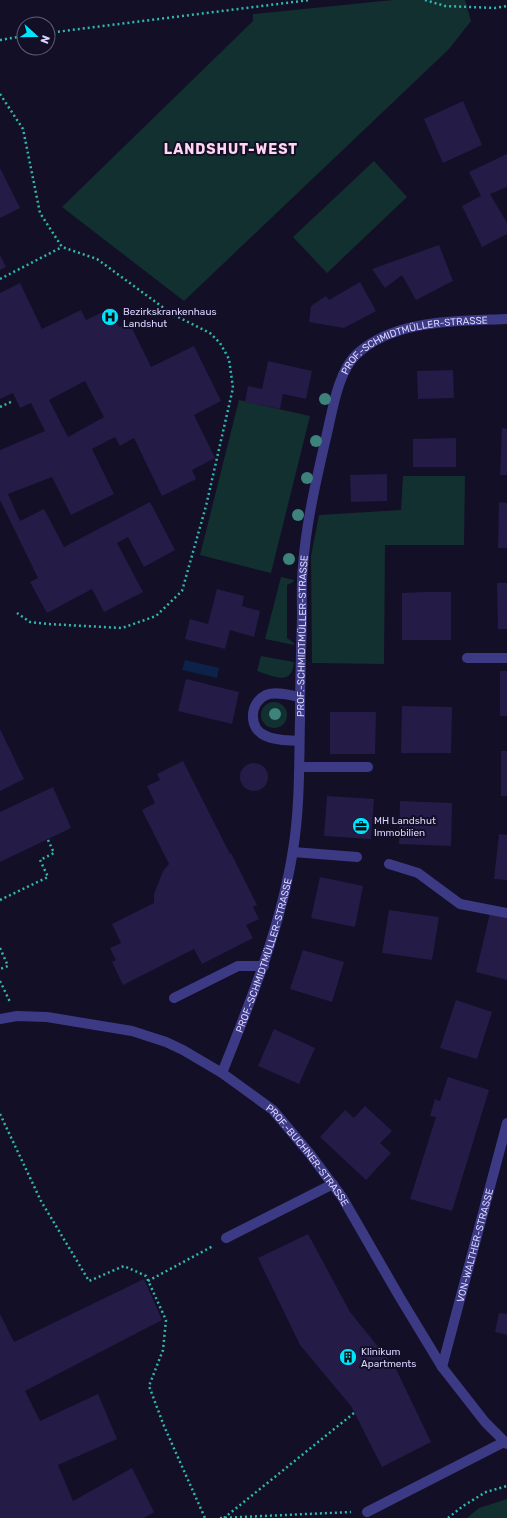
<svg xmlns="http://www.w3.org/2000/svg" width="507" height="1518" font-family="Rubik,sans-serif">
  <rect width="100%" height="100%" fill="#130f26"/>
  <g fill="#12302f">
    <path d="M393,0H465L471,21L449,49L184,301L62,207L253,21V14Z"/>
    <path d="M374,161L407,197L327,273L293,237Z"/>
    <path d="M239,400L310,416L271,573L200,555Z"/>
    <path d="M403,476H465L464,545H385L384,664L312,663L311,556L319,515L401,510Z"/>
    <path d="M281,577L294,580L293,582L287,585V638L294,643V645L265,639Z"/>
    <path d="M261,656L294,662C292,687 273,676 257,671Z"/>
    <circle cx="274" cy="715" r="13"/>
    <path d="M507,1499V1518H467L479,1508Z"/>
  </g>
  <path fill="#0c2248" d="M185,660L219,668L217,678L182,670Z"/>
  <g fill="#241b47" fill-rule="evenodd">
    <path d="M463,101L482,145L443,163L424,119Z"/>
    <path d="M507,154V187L490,194L507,223V234L482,247L462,206L481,196L469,172Z"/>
    <path d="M0,168L20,208L0,218Z"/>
    <path d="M439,245L453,281L416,300L402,275L385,288L372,269Z"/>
    <path d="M0,255L6,267L0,270Z"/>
    <path d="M360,282L376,311L344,328L309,322L311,306L326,296L329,300Z"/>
    <path d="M20,283L42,329L81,310L86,320L109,309L119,327L129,322L151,367L194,346L221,401L194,415L215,458L192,470L196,479L162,496L134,438L120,446L115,437L92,449L114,494L71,515L52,477L8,494L20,521L44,509L64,547L150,502L175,550L144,567L128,537L117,543L143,592L104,612L92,589L47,613L30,582L38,578L0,500V450L45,431L31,403L20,408L13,393L0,399V293ZM85,381L104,417L68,437L49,400Z"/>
    <path d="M268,361L312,371L306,399L283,394L280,409L245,402L248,386L262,389Z"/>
    <path d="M453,370L454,398L418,399L417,371Z"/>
    <path d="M502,428L507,429V475H500Z"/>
    <path d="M456,438V467H413V439Z"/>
    <path d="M387,474V501L351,502L350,475Z"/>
    <path d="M499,502L507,503V548H498Z"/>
    <path d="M497,583H507V629H498Z"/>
    <path d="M217,589L244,596L242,606L260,611L254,637L230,630L225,649L185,639L190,619L208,624Z"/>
    <path d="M425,592H451V640H402V593Z"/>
    <rect x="500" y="671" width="7" height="45"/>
    <path d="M186,679L239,692L232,724L178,711Z"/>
    <path d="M402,706L452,707L451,753H401Z"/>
    <path d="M330,712H376L375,754H330Z"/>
    <path d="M0,729L24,779L0,791Z"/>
    <rect x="501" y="751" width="6" height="45"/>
    <path d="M183,761L230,854L231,853L257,905L253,907L259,919L246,925L253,938L202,964L194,949L123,985L112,962L116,960L110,948L121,943L112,924L154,903V894L163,871L169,864L142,810L155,803L147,786L160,780L157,774Z"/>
    <circle cx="254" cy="777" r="14"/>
    <path d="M53,787L71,828L0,862V812Z"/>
    <path d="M327,796L374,799L371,839L324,836Z"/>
    <path d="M400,801L452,803L451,846L399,844Z"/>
    <path d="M499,834L507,835V880L494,879Z"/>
    <path d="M320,877L363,886L355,927L311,918Z"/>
    <path d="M389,910L439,917L432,960L382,953Z"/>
    <path d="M490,913L507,917V980L476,972Z"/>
    <path d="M303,950L344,962L332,1002L290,989Z"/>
    <path d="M456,1000L492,1012L477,1059L440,1048Z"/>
    <path d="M274,1029L315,1048L299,1084L258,1066Z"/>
    <path d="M448,1077L489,1090L452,1211L410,1199L436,1117L430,1116L435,1099L440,1101Z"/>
    <path d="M365,1106L392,1131L380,1143L391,1153L366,1180L320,1137L345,1110L354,1118Z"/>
    <path d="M308,1234L350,1312L396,1369L431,1442L382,1467L351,1406L300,1345L258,1258Z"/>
    <path d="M144,1279L162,1320L25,1391L40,1421L98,1394L117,1439L58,1465L73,1501L132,1468L154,1512L144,1518H0V1314L14,1342Z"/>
    <path d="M499,1313L507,1314V1335L495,1332Z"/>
  </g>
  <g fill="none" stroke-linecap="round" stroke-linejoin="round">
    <g stroke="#2fb8b0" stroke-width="2.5" stroke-dasharray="2 3" stroke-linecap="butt">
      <path d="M425,0L445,6L495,8L507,6"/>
      <path d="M48,33L309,0"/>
      <path d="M0,40L24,36"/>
      <path d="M0,94L23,129L40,213L62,247L97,259L172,314L210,333L220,343L229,359L233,388L206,506L182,591L156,616L122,628L48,624L30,622L17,613"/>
      <path d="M0,279L62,247"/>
      <path d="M0,407L13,401"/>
      <path d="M0,900L48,877L40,860L54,853L48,840"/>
      <path d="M0,948L8,966L0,969"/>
      <path d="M0,981L10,1002"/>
      <path d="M0,1114L41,1201L89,1281L124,1266L146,1276L166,1320L163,1350L149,1386L164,1426L205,1518"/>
      <path d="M148,1281L213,1246"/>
      <path d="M220,1518L351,1512"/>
      <path d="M224,1518L354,1413"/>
      <path d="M448,1518L463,1506L486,1492L507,1486"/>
    </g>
    <g stroke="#3d3a85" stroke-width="10">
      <path d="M467,658H507"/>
      <path d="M299,741C289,740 276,741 266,736C248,729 249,703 266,695C276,691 289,695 300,697"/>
      <path d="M300,767H368"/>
      <path d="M293,852L357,857"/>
      <path d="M389,864L418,873L460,904L507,913"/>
      <path d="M174,998L238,966H264"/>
      <path d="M226,1238L333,1184"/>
      <path d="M367,1512L504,1442"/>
    </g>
    <g stroke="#3d3a85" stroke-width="10">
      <path id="s1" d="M0,1019L17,1016L47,1017L132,1031L166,1042L183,1050L222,1073L273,1110L310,1154L342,1197L399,1296L442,1367L485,1422L507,1444"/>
      <path id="s2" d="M222,1073C251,1000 281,927 293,850C300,807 299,763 300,719C300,685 301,650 302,616C302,599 301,583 303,566C306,522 318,472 328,429C333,407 339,370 357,354C394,319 459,321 507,319"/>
      <path id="s3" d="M442,1367L507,1123"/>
    </g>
  </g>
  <g fill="#3d827b">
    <circle cx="325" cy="399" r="6"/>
    <circle cx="316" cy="441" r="6"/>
    <circle cx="307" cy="478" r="6"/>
    <circle cx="298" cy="515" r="6"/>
    <circle cx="289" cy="559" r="6"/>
    <circle cx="275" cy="714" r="6"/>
  </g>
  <defs>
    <symbol id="hospital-disc" viewBox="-11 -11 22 22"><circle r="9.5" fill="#00e5ff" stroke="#130f26"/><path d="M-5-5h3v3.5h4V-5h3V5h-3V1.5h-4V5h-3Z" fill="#111"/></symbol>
    <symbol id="office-disc" viewBox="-11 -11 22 22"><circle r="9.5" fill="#00e5ff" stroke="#130f26"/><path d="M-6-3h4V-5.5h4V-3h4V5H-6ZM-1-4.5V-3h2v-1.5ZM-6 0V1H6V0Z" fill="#111"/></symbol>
    <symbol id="building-disc" viewBox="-11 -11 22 22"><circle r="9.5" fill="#00e5ff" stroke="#130f26"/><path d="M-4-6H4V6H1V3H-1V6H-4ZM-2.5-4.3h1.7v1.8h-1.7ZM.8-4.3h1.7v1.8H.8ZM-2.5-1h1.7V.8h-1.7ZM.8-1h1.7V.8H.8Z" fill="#111"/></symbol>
  </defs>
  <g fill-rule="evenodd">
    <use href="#hospital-disc" x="100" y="307" width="20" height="20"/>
    <use href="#office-disc" x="351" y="816" width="20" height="20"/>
    <use href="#building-disc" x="338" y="1347" width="20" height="20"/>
  </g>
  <g text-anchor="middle" stroke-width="4" stroke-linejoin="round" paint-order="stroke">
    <g font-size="10" fill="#d9d4ff" stroke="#130f26" text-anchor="start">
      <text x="123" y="315">Bezirkskrankenhaus<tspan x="123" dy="12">Landshut</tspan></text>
      <text x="374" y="824">MH Landshut<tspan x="374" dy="12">Immobilien</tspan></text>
      <text x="361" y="1355">Klinikum<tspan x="361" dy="12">Apartments</tspan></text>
    </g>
    <g font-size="10" fill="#d9d4ff" stroke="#130f26">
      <text dy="4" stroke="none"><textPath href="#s2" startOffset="797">PROF.-SCHMIDTMÜLLER-STRASSE</textPath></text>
      <text dy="4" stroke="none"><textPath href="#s2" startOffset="449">PROF.-SCHMIDTMÜLLER-STRASSE</textPath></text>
      <text dy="4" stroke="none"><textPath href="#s2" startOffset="125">PROF.-SCHMIDTMÜLLER-STRASSE</textPath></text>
      <text dy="4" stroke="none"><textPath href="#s1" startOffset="353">PROF.-BUCHNER-STRASSE</textPath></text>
      <text dy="4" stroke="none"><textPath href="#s3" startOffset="126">VON-WALTHER-STRASSE</textPath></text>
    </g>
    <g font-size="14" font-weight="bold" letter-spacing="1" fill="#ffd6f0" stroke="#130f26">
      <text x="231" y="154">LANDSHUT-WEST</text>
    </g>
  </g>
  <g transform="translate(36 36) rotate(111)"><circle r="19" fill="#130f26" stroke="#625e7d"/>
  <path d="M0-3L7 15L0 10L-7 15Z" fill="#00e5ff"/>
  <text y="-6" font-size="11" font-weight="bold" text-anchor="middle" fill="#d9d4ff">N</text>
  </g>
</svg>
